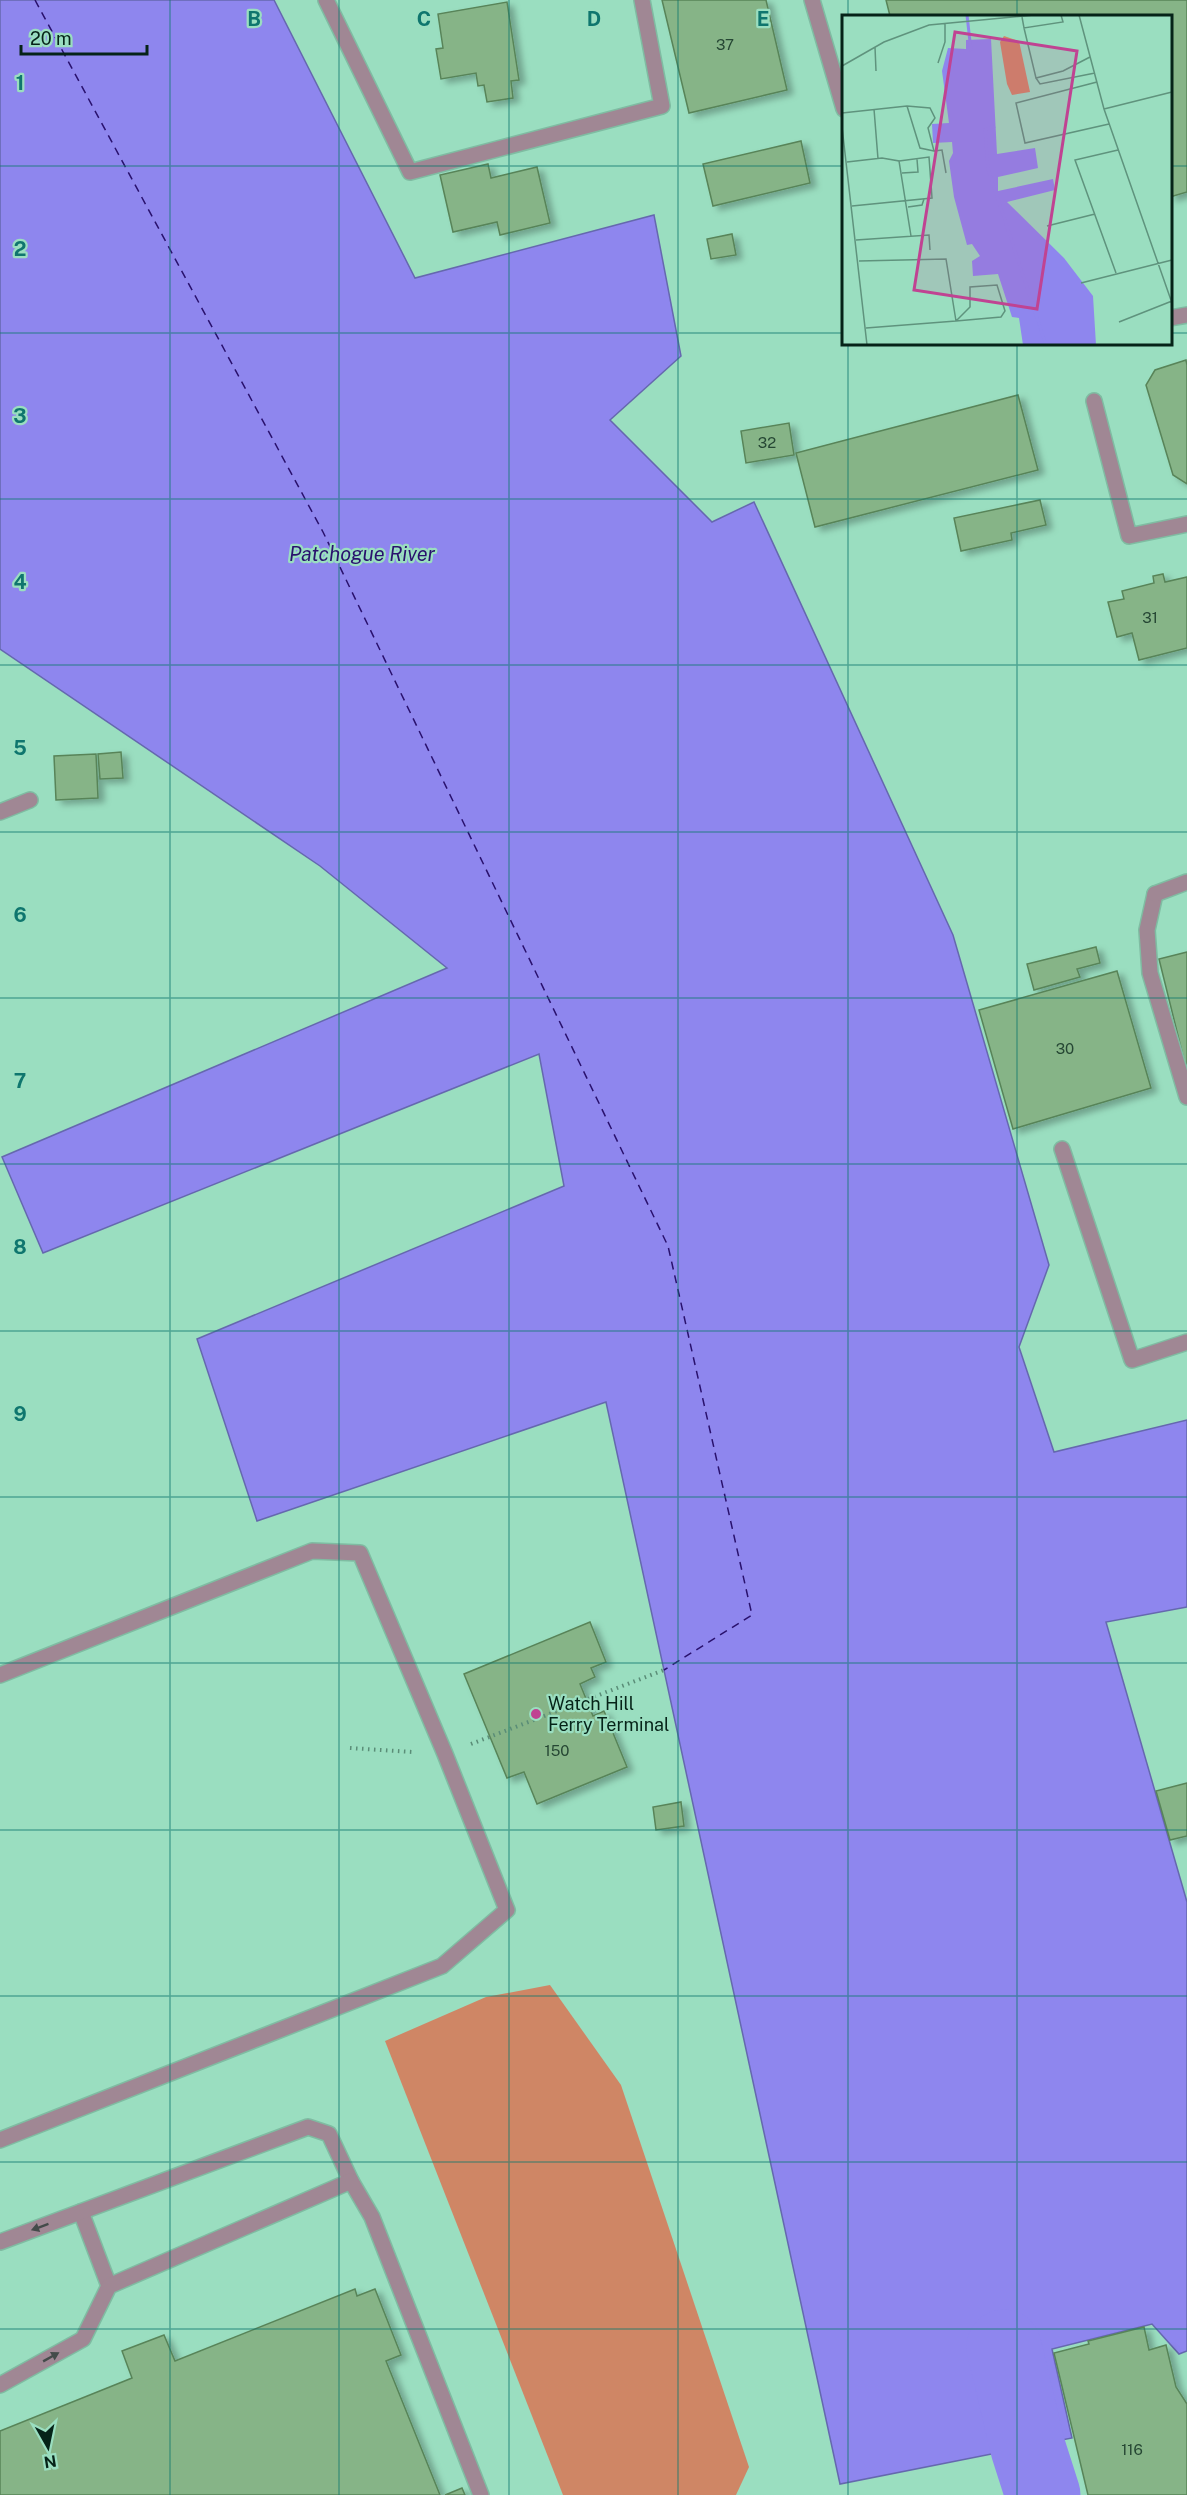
<svg xmlns="http://www.w3.org/2000/svg" width="1187" height="2495" font-family="'Public Sans',sans-serif">
  <defs>
    <filter id="shadow"><feDropShadow dx="6" dy="4" stdDeviation="3" flood-color="#0004"/></filter>
  </defs>
  <rect width="100%" height="100%" fill="#9adec0"/>
  <path fill="#cf8665" d="M550,1985L621,2085L749,2467L736,2495H563L385,2041L486,1997Z"/>
  <path fill="#8e86ee" stroke="#6568ae" stroke-width="1.5" d="M0,0H274L415,278L654,215L681,356L610,420L712,522L754,502L953,935L1049,1265L1019,1347L1054,1452L1187,1420V1607L1106,1622L1187,1902V2351L1179,2354L1152,2324L1052,2349L1072,2438L840,2484L606,1402L257,1521L197,1339L564,1186L539,1054L43,1253L2,1157L447,968L320,866L0,649Z"/>
  <g fill="none" stroke-linecap="round" stroke-linejoin="round">
    <path stroke="#8e86ee" stroke-width="75" d="M1004,2347L1028,2448L1043,2495"/>
    <path stroke="#29116d" stroke-width="1.5" stroke-dasharray="8 6" stroke-linecap="butt" d="M35,0L323,532L668,1246L752,1615L664,1670"/>
  </g>
  <g fill="#86b487" stroke="#588459" stroke-width="1.5" filter="url(#shadow)">
    <path d="M662,0H766L787,90L689,113Z"/>
    <path d="M886,0H1187V192L1170,197V16H890Z"/>
    <path d="M507,2L519,80L511,81L513,98L487,102L484,85L478,86L476,73L441,79L436,49L443,48L438,14Z"/>
    <path d="M801,141L810,183L713,206L703,164Z"/>
    <path d="M488,164L491,178L537,167L550,223L500,235L497,222L453,232L440,175Z"/>
    <path d="M732,234L736,255L711,259L707,239Z"/>
    <path d="M1186,360L1187,365V484L1173,475L1146,385L1155,370Z"/>
    <path d="M1018,395L1038,470L815,527L796,453Z"/>
    <path d="M789,423L794,455L746,463L741,431Z"/>
    <path d="M1040,500L1046,525L1011,533L1012,540L961,551L954,518Z"/>
    <path d="M1163,574L1165,582L1187,577V648L1139,660L1132,633L1117,637L1108,602L1124,599L1122,591L1154,583L1153,576Z"/>
    <path d="M121,752L123,778L100,779L98,754Z"/>
    <path d="M96,754L98,798L56,800L54,756Z"/>
    <path d="M1096,947L1100,963L1077,969L1080,977L1034,990L1027,964Z"/>
    <path d="M1187,952V1064H1185L1159,959Z"/>
    <path d="M1117,971L1151,1088L1013,1129L979,1010Z"/>
    <path d="M590,1622L606,1662L591,1668L595,1677L580,1684L593,1716L604,1711L627,1767L537,1804L524,1772L507,1778L464,1674Z"/>
    <path d="M1187,1783V1836L1170,1840L1156,1791Z"/>
    <path d="M681,1802L684,1826L656,1830L653,1807Z"/>
    <path d="M355,2289L357,2296L375,2289L401,2355L386,2361L440,2495H0V2431L132,2378L122,2351L164,2335L175,2361Z"/>
    <path d="M1144,2327L1149,2350L1166,2345L1176,2387L1187,2404V2495H1088L1054,2353L1089,2344L1088,2341Z"/>
    <path d="M462,2488L465,2495H445Z"/>
  </g>
  <g fill="none" stroke-linecap="round" stroke-linejoin="round">
    <defs>
      <g id="service">
        <path d="M326,0L410,172L662,106L642,0"/>
        <path d="M812,0L844,109"/>
        <path d="M1170,318L1187,315"/>
        <path d="M1094,401L1129,536L1187,524"/>
        <path d="M0,812L30,800"/>
        <path d="M1155,894L1147,930L1150,973L1187,1097"/>
        <path d="M1062,1149L1132,1360L1187,1342"/>
        <path d="M0,1675L312,1551L360,1553L445,1754L507,1910L442,1966L0,2140"/>
        <path d="M81,2212L109,2286"/>
        <path d="M0,2242L308,2127L329,2134L351,2181"/>
        <path d="M0,2385L83,2339L109,2286L351,2181L372,2217L481,2495"/>
      </g>
      <path id="minor" d="M1155,894L1187,882"/>
    </defs>
    <use href="#service" stroke="#7fbca2" stroke-width="18"/>
    <use href="#minor" stroke="#7fbca2" stroke-width="18"/>
    <g stroke="#5a8d77" stroke-width="4" stroke-dasharray="1.5 4.5" stroke-linecap="butt">
      <path d="M471,1744L664,1670"/>
      <path d="M350,1748L412,1752"/>
    </g>
    <use href="#service" stroke="#a08794" stroke-width="15"/>
    <use href="#minor" stroke="#a08794" stroke-width="15"/>
  </g>
  <defs><path id="oneway-solid" d="M-6-.8H1V-3.2L6.5 0L1 3.2V.8H-6Z" transform="scale(1.5)"/></defs>
  <g fill="#444b4a">
    <use href="#oneway-solid" transform="translate(40 2227) rotate(160)"/>
    <use href="#oneway-solid" transform="translate(51 2357) rotate(-29)"/>
  </g>
  <path fill="none" stroke="#0f766e" stroke-width="1.5" stroke-opacity="0.55" d="M170,0V2495M339,0V2495M509,0V2495M678,0V2495M848,0V16M1017,0V16M0,166H844M1170,166H1187M0,333H844M1170,333H1187M848,344V2495M1017,344V2495M0,499H1187M0,665H1187M0,832H1187M0,998H1187M0,1164H1187M0,1331H1187M0,1497H1187M0,1663H1187M0,1830H1187M0,1996H1187M0,2162H1187M0,2329H1187"/>
  <circle fill="#c04392" stroke="#9adec0" stroke-width="2" cx="536" cy="1714" r="6"/>
  <g text-anchor="middle" stroke-width="4.5" stroke-linejoin="round" paint-order="stroke">
    <g font-size="15" fill="#264734">
      <text x="725" y="50">37</text>
      <text x="767" y="448">32</text>
      <text x="1150" y="623">31</text>
      <text x="1065" y="1054">30</text>
      <text x="557" y="1756">150</text>
      <text x="1132" y="2455">116</text>
    </g>
    <g font-size="18" fill="#062318" stroke="#9adec0" text-anchor="start">
      <text x="548" y="1710">Watch Hill<tspan x="548" dy="21">Ferry Terminal</tspan></text>
    </g>
    <g font-size="20" font-style="italic" fill="#29116d" stroke="#9adec0">
      <text x="362" y="561">Patchogue River</text>
    </g>
  </g>
  <g transform="translate(842 15)">
    <rect width="330" height="330" fill="#9adec0"/>
    <path d="M162,21L177,26L188,77L170,80L165,69L158,27Z" fill="#cf8665"/>
    <path d="M149,24L155,139L193,133L196,153L156,162V176L211,164L213,175L165,187L222,243L251,281L254,330H181L177,303L170,302L156,259L131,261L130,246L138,241L130,229L125,230L112,182L107,146L111,138L110,127L91,128L90,109L107,108L100,56L106,33L124,34V25Z" fill="#8e86ee"/>
    <path fill="none" stroke="#8e86ee" stroke-width="3" d="M125,0L129,36M153,111L143,115L146,154L204,330"/>
    <path fill="none" stroke="#5f937d" stroke-width="1.5" d="M237,0L262,94L330,288M180,2L182,13L221,7L219,0M182,13L194,63L221,56L248,42M33,32L34,56M96,48L103,27V8M0,51L42,27L87,10L192,0M194,63L198,69L253,58M255,67L174,88L183,128L267,109M32,94L36,144M262,94L330,77M0,98L65,91L88,93L93,103L86,113L92,136L78,133L65,91M0,112L25,330M92,136L100,135L104,158M5,147L40,143L57,146L69,221M60,158L76,157L75,144M10,191L90,183L87,142L57,146M66,192L80,190L82,184M205,211L253,199M14,225L87,220L88,235M17,246L104,244L114,306M274,258L233,145L276,135M239,268L330,245M277,307L330,286M24,313L114,306L159,302L163,296L155,270L128,272V292L114,306M119,330H155"/>
    <path fill="#c04392" fill-opacity="0.15" stroke="#c04392" stroke-width="3" d="M113,17L235,36L195,294L72,275Z"/>
    <rect width="330" height="330" fill="none" stroke="#062318" stroke-width="3"/>
  </g>
  <g font-size="20" text-anchor="middle" font-weight="bold" fill="#0f766e" stroke="#9adec0" stroke-width="4.5" stroke-linejoin="round" paint-order="stroke">
    <text x="254" y="26">B</text>
    <text x="424" y="26">C</text>
    <text x="594" y="26">D</text>
    <text x="763" y="26">E</text>
    <text x="20" y="90">1</text>
    <text x="20" y="256">2</text>
    <text x="20" y="423">3</text>
    <text x="20" y="589">4</text>
    <text x="20" y="755">5</text>
    <text x="20" y="922">6</text>
    <text x="20" y="1088">7</text>
    <text x="20" y="1254">8</text>
    <text x="20" y="1421">9</text>
  </g>
  <g transform="translate(48 2447) rotate(171)" stroke="#9adec0" stroke-width="4.5" paint-order="stroke">
  <path d="M0-4.5L10 22L0 15L-10 22Z" fill="#062318"/>
  <text y="-9" font-size="16" font-weight="bold" text-anchor="middle" fill="#062318">N</text>
  </g>
  <path d="M21 45v9h126v-9" fill="none" stroke="#062318" stroke-width="3"/>
  <text x="30" y="45" font-size="18" fill="#062318" stroke="#9adec0" stroke-width="4.5" paint-order="stroke">20 m</text>
</svg>
